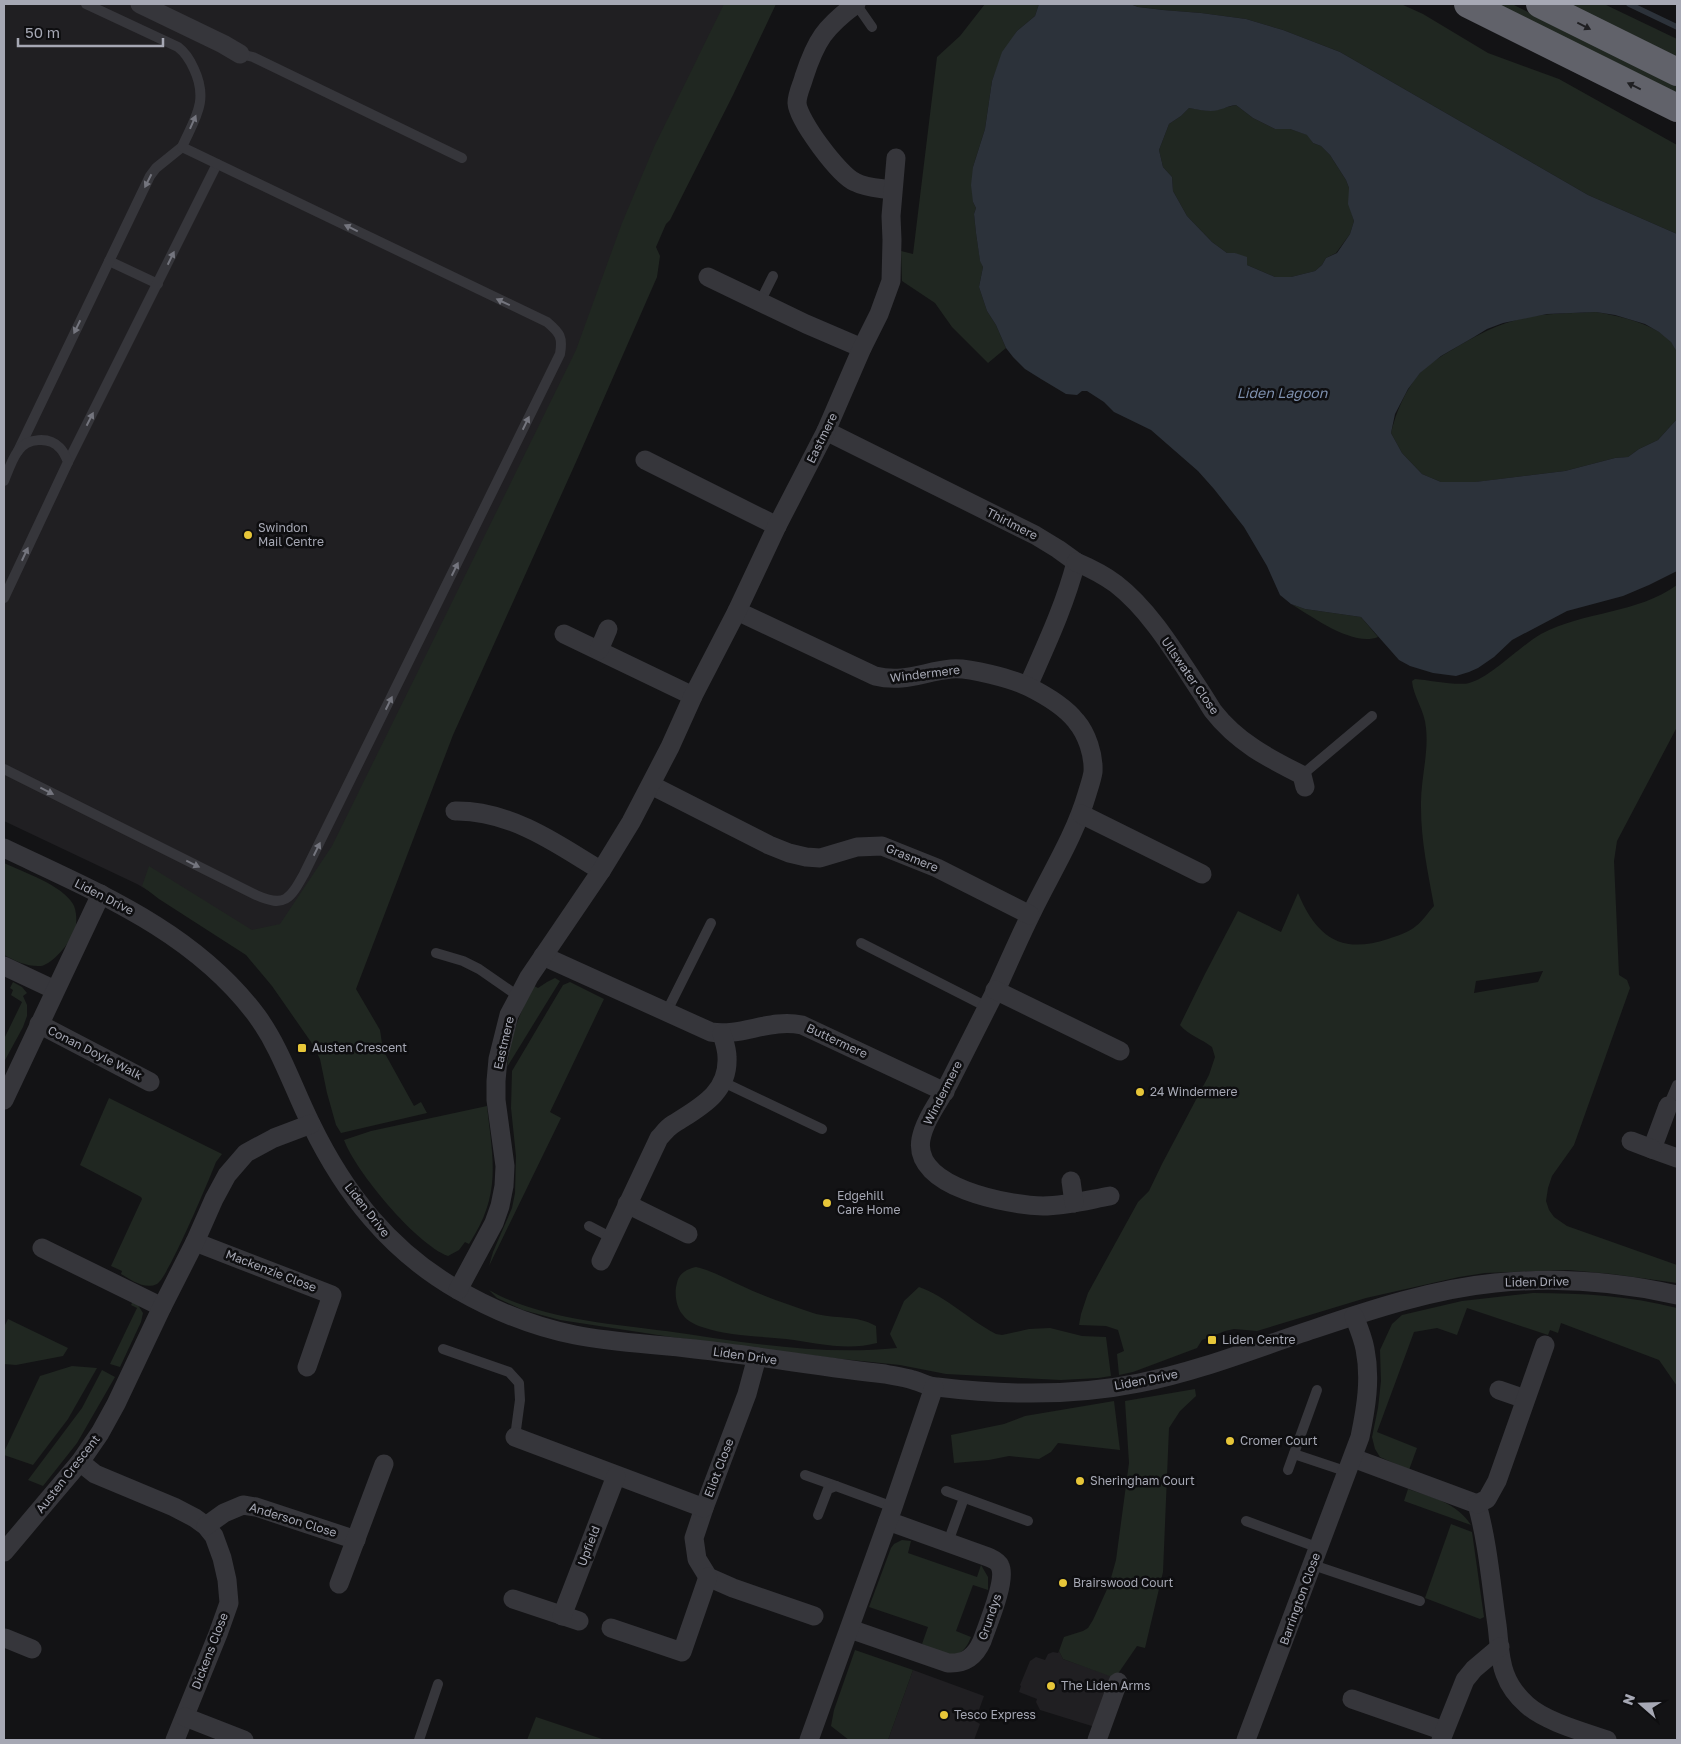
<svg xmlns="http://www.w3.org/2000/svg" width="1681" height="1744" font-family="'Golos Text',sans-serif">
  <rect width="100%" height="100%" fill="#131315"/>
  <g fill="#201f22">
    <path d="M4,4H725L661,228L282,950L164,900L137,884L4,821Z"/>
    <path d="M1059,1651L1063,1659L1112,1676L1095,1727L1040,1710L1036,1702L1037,1699L1019,1692L1021,1686L1020,1685L1030,1661L1036,1657L1045,1660L1048,1654L1053,1652L1058,1653Z"/>
    <path d="M913,1670L984,1696L975,1721L980,1724L974,1740H888Z"/>
  </g>
  <g fill="#202721" fill-rule="evenodd">
    <path d="M724,4H776L733,95L670,220L666,224L656,247L660,256L657,277L576,462L453,735L356,989L380,1030L383,1050L414,1106L421,1102L427,1113L341,1133L336,1125L327,1093L320,1059L311,1042L272,986L246,955L159,899L142,886L149,866L252,930L280,924L332,846L576,350L622,223L654,147Z"/>
    <path d="M985,4H1039L1035,16L1017,31L1000,60L992,81L985,129L973,167V202L976,208L974,214L976,233L980,260L983,267L979,287L987,311L996,325L1006,348L988,363L952,327L935,303L902,281L901,251L913,254L937,57L960,36Z"/>
    <path d="M1130,4H1401L1423,14L1488,53L1559,79L1677,145V234L1588,195L1340,52L1283,30L1246,19L1201,13L1163,10L1138,7Z"/>
    <path d="M1491,4H1512L1677,86V96Z"/>
    <path d="M1567,4H1604L1677,39V58Z"/>
    <path d="M1236,105L1253,118L1275,129H1290L1308,135L1313,143L1321,146L1330,155L1346,180L1349,188V204L1354,221L1350,234L1336,253L1326,258L1322,265L1315,271L1291,277H1275L1247,265L1235,253H1227L1212,242L1187,216L1173,191L1172,177L1163,167L1159,150L1169,124L1181,116L1189,108L1209,111Z"/>
    <path d="M1596,312C1619,316 1669,326 1677,352C1678,357 1677,363 1677,368C1677,385 1677,402 1677,419L1658,440L1639,449L1628,457L1615,458L1565,471L1476,482H1441L1422,474L1402,453L1391,433C1396,412 1405,391 1419,374C1427,365 1440,357 1450,351C1479,334 1500,322 1534,316C1555,313 1576,313 1596,312Z"/>
    <path d="M1677,585V727L1617,841L1614,861L1619,975L1627,980L1630,988L1574,1145L1552,1176L1548,1188L1546,1201L1549,1210L1554,1217L1567,1226L1677,1265V1283L1612,1274L1568,1270L1485,1273L1459,1277L1366,1298L1257,1331L1234,1329L1225,1331L1202,1340L1197,1348L1133,1372L1119,1375L1117,1354L1124,1351L1118,1330L1106,1326L1079,1325L1081,1314L1088,1293L1138,1202L1149,1191L1162,1164L1209,1075L1215,1057L1212,1047C1202,1039 1188,1035 1180,1025L1205,974L1238,911L1281,932L1298,893C1316,936 1340,955 1388,939C1397,936 1409,932 1416,926C1423,921 1428,912 1434,906C1428,873 1421,841 1421,808C1420,781 1429,754 1426,728C1425,711 1413,696 1412,681L1415,679C1429,680 1457,686 1469,683C1490,678 1520,646 1541,634C1584,611 1637,614 1677,585ZM1543,971L1538,982L1474,993L1476,981Z"/>
    <path d="M1291,604L1305,609L1361,617L1378,637C1353,647 1313,617 1291,604Z"/>
    <path d="M4,863C23,872 62,885 73,904C77,911 77,923 75,931C70,942 53,964 41,966C28,967 15,961 4,955Z"/>
    <path d="M555,978L560,981L507,1067C512,1033 518,1016 534,986L538,988L547,982Z"/>
    <path d="M13,982L22,987L27,993L23,996L27,1005V1016L23,1027L4,1062V1039L22,1002L11,995L13,990L10,988Z"/>
    <path d="M570,982L604,999L550,1112L561,1118L489,1266L493,1252L512,1208L515,1193L516,1156L511,1108L512,1071L563,985Z"/>
    <path d="M109,1098L222,1154L216,1162C209,1180 168,1278 157,1284C145,1290 131,1280 121,1274L122,1271L111,1266L142,1199L141,1197L80,1165Z"/>
    <path d="M487,1106C493,1161 502,1194 469,1244L465,1242L459,1250L448,1256C416,1244 356,1172 344,1140L371,1131Z"/>
    <path d="M696,1267C713,1271 726,1279 742,1286C765,1297 790,1305 813,1313C836,1320 855,1314 876,1326L877,1343C847,1351 816,1343 786,1339C759,1336 728,1336 702,1327C696,1325 687,1321 683,1315C676,1308 674,1292 677,1283C679,1273 687,1269 696,1267Z"/>
    <path d="M919,1287C947,1297 969,1320 996,1334L1002,1335L1029,1329L1050,1328L1082,1336L1106,1337L1111,1376L1098,1378L1061,1380L946,1374L900,1365L832,1358L671,1337L560,1320L523,1310L497,1298L489,1290C537,1318 611,1324 666,1331C742,1342 819,1356 897,1348L890,1334L904,1301Z"/>
    <path d="M1533,1293C1582,1293 1630,1296 1677,1308V1386L1659,1360L1561,1323L1558,1333L1550,1330L1548,1335L1467,1308L1457,1335L1437,1328L1414,1332L1377,1432L1417,1448L1409,1470L1380,1457L1375,1449L1372,1437L1378,1408L1381,1381L1380,1350L1392,1324L1402,1315L1462,1301Z"/>
    <path d="M134,1299L143,1313L141,1322L120,1367L110,1364L137,1308L131,1305Z"/>
    <path d="M8,1319L68,1348L63,1356L16,1365L4,1364V1327Z"/>
    <path d="M72,1366L97,1368L68,1419L33,1465L4,1455V1452L40,1376Z"/>
    <path d="M102,1370L115,1377L77,1443L43,1486L28,1480L82,1408Z"/>
    <path d="M1195,1389L1196,1396L1180,1411L1169,1428L1163,1572L1145,1648L1137,1646L1115,1678L1063,1659L1059,1651L1064,1637L1083,1631L1088,1628L1093,1620L1109,1585L1116,1560L1129,1463L1125,1401Z"/>
    <path d="M1114,1401L1120,1450L1058,1443L1051,1452L1039,1459L1009,1456L989,1460L954,1463L951,1435L1004,1424L1025,1416Z"/>
    <path d="M1408,1489C1432,1497 1457,1503 1471,1525L1404,1501Z"/>
    <path d="M1451,1524L1472,1532L1484,1617L1480,1619L1425,1598Z"/>
    <path d="M902,1540L911,1541L908,1553L977,1577L981,1565L988,1577V1590L973,1585L956,1631L971,1637C960,1666 944,1652 922,1644L928,1627L869,1607L891,1548L894,1544Z"/>
    <path d="M855,1650L913,1670L888,1740H849L831,1726L834,1710Z"/>
    <path d="M536,1717L605,1740H527Z"/>
  </g>
  <path fill="#2c323a" fill-rule="evenodd" d="M1039,4H1130L1138,7L1163,10L1201,13L1246,19L1283,30L1340,52L1588,195L1677,234V352L1671,342L1659,332L1645,324L1615,315L1596,312L1547,314L1503,323L1487,329L1474,337L1441,356L1420,373L1408,389L1395,414L1391,433L1402,453L1422,474L1441,482H1475L1565,471L1615,458L1628,457L1639,449L1658,440L1677,419V571L1649,585L1623,596L1567,611L1512,640L1494,657L1478,668L1469,672L1456,676L1433,673L1410,666L1399,660L1361,617L1305,609L1291,604L1280,595L1267,566L1244,527L1214,489L1198,471L1151,430L1114,412L1104,402L1087,391H1082L1077,395L1066,394L1041,379L1025,369L1013,357L1006,348L996,325L987,311L979,287L983,267L980,261L976,233L974,214L976,208L973,202L971,185L973,167L985,129L992,81L1002,52L1017,31L1035,16ZM1236,105L1253,118L1275,129H1290L1307,135L1313,143L1321,146L1330,155L1346,180L1349,188L1348,204L1354,221L1350,234L1337,253L1326,258L1322,265L1315,271L1291,277H1275L1247,265V257L1235,253H1227L1212,242L1187,216L1173,191L1172,177L1163,167L1159,150L1169,124L1181,116L1189,108C1196,109 1204,111 1211,111C1220,111 1227,106 1236,105Z"/>
  <g fill="none" stroke-linecap="round" stroke-linejoin="round">
    <path stroke="#2c323a" stroke-width="5.5" d="M1629,4L1677,27"/>
    <g stroke="#36363b" stroke-width="10">
      <path d="M856,4L872,27"/>
      <path d="M240,54L253,57L462,158"/>
      <path d="M109,261L158,284"/>
      <path d="M760,302L773,276"/>
      <path d="M18,451L150,176L156,168L182,147"/>
      <path d="M68,462L217,164"/>
      <path d="M4,481C8,471 12,459 18,451C27,438 49,436 60,448C64,452 66,457 68,462L4,598"/>
      <path d="M4,769L256,895C285,908 290,899 304,874L560,354C563,337 560,333 547,322L182,147C195,118 209,101 194,69C190,60 186,53 178,47L86,4"/>
      <path d="M1302,775L1372,716"/>
      <path d="M861,943L987,1007"/>
      <path d="M436,953L463,961L479,969L518,996"/>
      <path d="M666,1013L711,923"/>
      <path d="M723,1082L822,1129"/>
      <path d="M1668,1106L1677,1085"/>
      <path d="M589,1226L612,1238"/>
      <path d="M443,1349L509,1372L519,1383L520,1400L515,1437"/>
      <path d="M1294,1454L1348,1472"/>
      <path d="M1288,1470L1317,1390"/>
      <path d="M805,1475L836,1486"/>
      <path d="M946,1491L1028,1521"/>
      <path d="M818,1515L828,1489L836,1486L893,1507"/>
      <path d="M1246,1521L1319,1548"/>
      <path d="M948,1542L964,1498"/>
      <path d="M1313,1565L1420,1601"/>
      <path d="M419,1740L438,1684"/>
    </g>
    <g stroke="#36363b" stroke-width="19">
      <path d="M140,4L223,44L240,54"/>
      <path d="M856,4C825,27 816,40 804,77C802,85 797,94 797,103C798,120 839,175 855,182C866,188 880,188 892,190"/>
      <path d="M708,277L806,324L862,348"/>
      <path d="M826,431L1035,535L1058,549L1076,562C1065,605 1046,645 1028,686"/>
      <path d="M645,460L777,526"/>
      <path d="M1076,562C1090,568 1104,575 1116,584C1151,611 1177,656 1201,692C1205,698 1209,705 1213,711C1237,742 1268,758 1302,775L1305,787"/>
      <path d="M737,611L875,676C904,683 923,672 951,669C968,667 1013,679 1029,687C1045,695 1065,707 1076,721C1087,734 1094,755 1093,772C1092,779 1089,787 1087,794C1075,835 1051,873 1032,912C1019,938 1008,964 996,990C981,1020 966,1049 951,1079C942,1098 925,1118 921,1139C912,1188 1009,1205 1043,1206C1066,1206 1088,1200 1110,1196"/>
      <path d="M564,634L693,696"/>
      <path d="M599,650L608,629"/>
      <path d="M651,785L769,845L789,853L806,857L820,858L857,847L882,846L937,868L1030,915"/>
      <path d="M455,811C509,810 557,843 601,871"/>
      <path d="M1081,814L1202,874"/>
      <path d="M4,848C96,892 194,931 257,1016C281,1049 293,1088 311,1124C345,1194 390,1251 458,1290C493,1310 534,1327 575,1335C615,1343 655,1344 695,1349C759,1356 822,1367 885,1374C895,1376 904,1377 913,1380C921,1382 929,1387 937,1387C1002,1395 1075,1396 1139,1383C1200,1371 1256,1348 1314,1329C1373,1309 1434,1289 1495,1283C1555,1277 1619,1282 1677,1295"/>
      <path d="M543,956L711,1032C742,1037 770,1018 802,1025L945,1092"/>
      <path d="M4,966L55,990"/>
      <path d="M995,990L1120,1051"/>
      <path d="M39,1024L150,1082"/>
      <path d="M4,1100L101,894"/>
      <path d="M1668,1106L1652,1149L1677,1158"/>
      <path d="M1631,1141L1652,1149"/>
      <path d="M1071,1181L1074,1203"/>
      <path d="M627,1204L688,1234"/>
      <path d="M195,1242L332,1295L307,1367"/>
      <path d="M42,1248L162,1307"/>
      <path d="M601,1261L659,1138C663,1134 667,1128 672,1125C698,1108 729,1094 727,1057C727,1049 724,1041 722,1034"/>
      <path d="M458,1290L494,1223L500,1206L504,1186L505,1166L496,1100V1081L498,1059L509,1015L529,977L601,871L631,822L670,747L693,696L737,611L777,526L826,431L862,348L879,314L891,281L892,240L891,216L896,158"/>
      <path d="M757,1357L747,1394L704,1508L694,1538L697,1559L708,1577L733,1588L814,1616"/>
      <path d="M1499,1390L1525,1399"/>
      <path d="M515,1437L704,1508"/>
      <path d="M1353,1458L1477,1504C1488,1544 1491,1584 1497,1625C1499,1640 1499,1659 1505,1674C1509,1685 1518,1697 1527,1705C1546,1722 1584,1732 1607,1740"/>
      <path d="M80,1462L95,1474L174,1507L195,1518L206,1526L214,1536L222,1558L227,1580L229,1603L218,1634L175,1740"/>
      <path d="M1477,1504L1487,1499L1497,1481L1545,1345"/>
      <path d="M206,1526L224,1513L243,1505L256,1507L356,1540"/>
      <path d="M4,1552L80,1462L100,1433L116,1404L162,1307L195,1242L214,1199L227,1175L246,1153L274,1138L311,1124"/>
      <path d="M339,1584L384,1464"/>
      <path d="M513,1599L579,1621"/>
      <path d="M562,1616L616,1476"/>
      <path d="M611,1628L682,1652L708,1577"/>
      <path d="M850,1629L948,1663C965,1664 975,1657 982,1641C987,1626 1007,1580 1000,1566C998,1561 992,1559 988,1557L888,1521"/>
      <path d="M5,1638L32,1649"/>
      <path d="M1352,1699L1444,1731"/>
      <path d="M185,1717L244,1740"/>
      <path d="M809,1740L893,1507L934,1387"/>
      <path d="M1097,1740L1118,1682"/>
      <path d="M1246,1740L1360,1437C1366,1408 1371,1379 1365,1349C1363,1338 1358,1326 1354,1316"/>
      <path d="M1441,1740L1465,1680L1474,1669L1500,1647"/>
    </g>
    <g stroke="#61626a" stroke-width="28">
      <path d="M1468,4L1677,108"/>
      <path d="M1540,4L1677,72"/>
    </g>
  </g>
  <defs><path id="oneway-solid" d="M-6-.8H1V-3.2L6.5 0L1 3.2V.8H-6Z" transform="scale(1.25)"/></defs>
  <g fill="#1f1f22">
    <use href="#oneway-solid" transform="translate(1584 26) rotate(27)"/>
    <use href="#oneway-solid" transform="translate(1634 86) rotate(-154)"/>
  </g>
  <g fill="#74757e">
    <use href="#oneway-solid" transform="translate(193 122) rotate(-66)"/>
    <use href="#oneway-solid" transform="translate(148 181) rotate(117)"/>
    <use href="#oneway-solid" transform="translate(351 228) rotate(-154)"/>
    <use href="#oneway-solid" transform="translate(171 258) rotate(-64)"/>
    <use href="#oneway-solid" transform="translate(503 302) rotate(-155)"/>
    <use href="#oneway-solid" transform="translate(77 327) rotate(116)"/>
    <use href="#oneway-solid" transform="translate(90 419) rotate(-63)"/>
    <use href="#oneway-solid" transform="translate(526 423) rotate(-64)"/>
    <use href="#oneway-solid" transform="translate(25 554) rotate(-65)"/>
    <use href="#oneway-solid" transform="translate(455 569) rotate(-64)"/>
    <use href="#oneway-solid" transform="translate(389 703) rotate(-64)"/>
    <use href="#oneway-solid" transform="translate(47 791) rotate(27)"/>
    <use href="#oneway-solid" transform="translate(317 849) rotate(-64)"/>
    <use href="#oneway-solid" transform="translate(193 864) rotate(26)"/>
  </g>
  <g fill="#e7c639" stroke="#0e0e10" stroke-width="2">
    <circle cx="248" cy="535" r="5"/>
    <rect x="297" y="1043" width="10" height="10" rx="2.5"/>
    <circle cx="1140" cy="1092" r="5"/>
    <circle cx="827" cy="1203" r="5"/>
    <rect x="1207" y="1335" width="10" height="10" rx="2.5"/>
    <circle cx="1230" cy="1441" r="5"/>
    <circle cx="1080" cy="1481" r="5"/>
    <circle cx="1063" cy="1583" r="5"/>
    <circle cx="1051" cy="1686" r="5"/>
    <circle cx="944" cy="1715" r="5"/>
  </g>
  <g text-anchor="middle" stroke-width="5" stroke-linejoin="round" paint-order="stroke">
    <g font-size="12" fill="#a6a8b4" stroke="#0e0e10">
      <text transform="translate(822 438) rotate(-64)" y="4">Eastmere</text>
      <text transform="translate(1012 524) rotate(27)" y="4">Thirlmere</text>
      <text transform="translate(925 674) rotate(-7)" y="4">Windermere</text>
      <text transform="translate(1190 676) rotate(55)" y="4">Ullswater Close</text>
      <text transform="translate(912 858) rotate(22)" y="4">Grasmere</text>
      <text transform="translate(104 897) rotate(27)" y="4">Liden Drive</text>
      <text transform="translate(837 1041) rotate(25)" y="4">Buttermere</text>
      <text transform="translate(504 1043) rotate(-77)" y="4">Eastmere</text>
      <text transform="translate(95 1053) rotate(27)" y="4">Conan Doyle Walk</text>
      <text transform="translate(943 1093) rotate(-63)" y="4">Windermere</text>
      <text transform="translate(367 1210) rotate(52)" y="4">Liden Drive</text>
      <text transform="translate(271 1271) rotate(21)" y="4">Mackenzie Close</text>
      <text transform="translate(1537 1282) rotate(-1)" y="4">Liden Drive</text>
      <text transform="translate(745 1356) rotate(8)" y="4">Liden Drive</text>
      <text transform="translate(1146 1380) rotate(-11)" y="4">Liden Drive</text>
      <text transform="translate(719 1468) rotate(-69)" y="4">Eliot Close</text>
      <text transform="translate(68 1474) rotate(-52)" y="4">Austen Crescent</text>
      <text transform="translate(293 1520) rotate(17)" y="4">Anderson Close</text>
      <text transform="translate(589 1546) rotate(-69)" y="4">Upfield</text>
      <text transform="translate(1300 1599) rotate(-70)" y="4">Barrington Close</text>
      <text transform="translate(990 1617) rotate(-71)" y="4">Grundys</text>
      <text transform="translate(210 1651) rotate(-69)" y="4">Dickens Close</text>
    </g>
    <g font-size="12" fill="#a6a8b4" stroke="#0e0e10" text-anchor="start">
      <text x="258" y="532">Swindon<tspan x="258" dy="14">Mail Centre</tspan></text>
      <text x="312" y="1052">Austen Crescent</text>
      <text x="1150" y="1096">24 Windermere</text>
      <text x="837" y="1200">Edgehill<tspan x="837" dy="14">Care Home</tspan></text>
      <text x="1222" y="1344">Liden Centre</text>
      <text x="1240" y="1445">Cromer Court</text>
      <text x="1090" y="1485">Sheringham Court</text>
      <text x="1073" y="1587">Brairswood Court</text>
      <text x="1061" y="1690">The Liden Arms</text>
      <text x="954" y="1719">Tesco Express</text>
    </g>
    <g font-size="14" font-style="italic" fill="#7e90ae" stroke="#0e0e10">
      <text x="1282" y="398">Liden Lagoon</text>
    </g>
  </g>
  <rect width="1681" height="1744" fill="none" stroke="#a6a8b4" stroke-width="10"/>
  <g transform="translate(1641 1704) rotate(290)" stroke="#0e0e10" stroke-width="4" paint-order="stroke">
  <path d="M0-4L9 19L0 12L-9 19Z" fill="#a6a8b4"/>
  <text y="-8" font-size="14" font-weight="bold" text-anchor="middle" fill="#a6a8b4">N</text>
  </g>
  <path d="M18 38v8h145v-8" fill="none" stroke="#a6a8b4" stroke-width="2.5"/>
  <text x="25" y="38" font-size="15" fill="#a6a8b4" stroke="#0e0e10" stroke-width="4" paint-order="stroke">50 m</text>
</svg>
